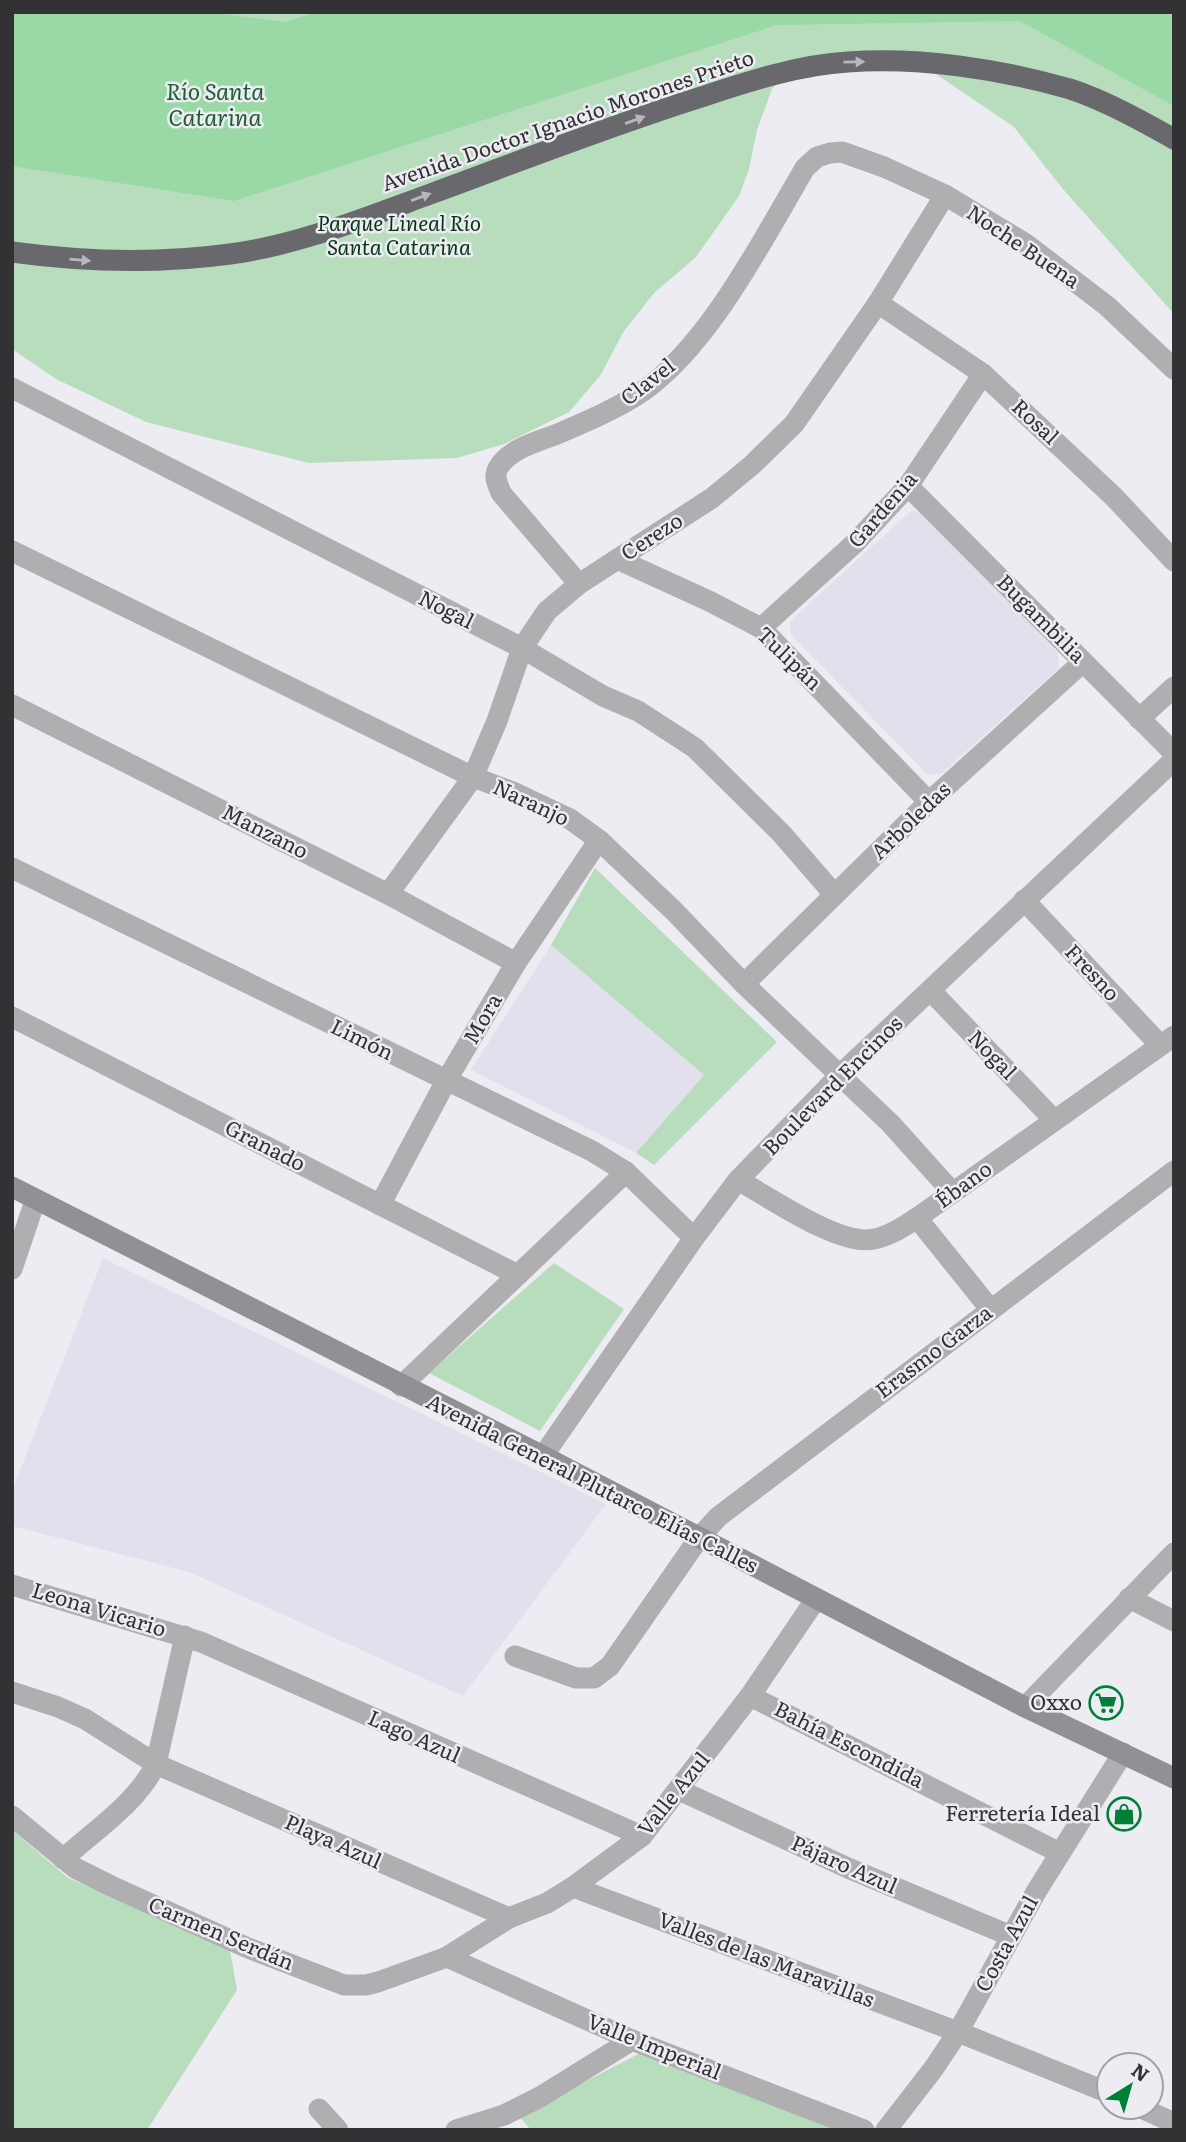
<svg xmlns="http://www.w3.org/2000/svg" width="1186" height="2142" font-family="Literata,serif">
  <rect width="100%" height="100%" fill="#edecf2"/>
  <g fill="#e3e0ee">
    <path d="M912,510L926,514L1058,653L1059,668L941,774H927L791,635L790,621Z"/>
    <path d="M551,945L705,1075L636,1153L471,1070Z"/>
    <path d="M103,1258L606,1504L463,1696L189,1572L12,1526V1491Z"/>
  </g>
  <g fill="#b7ddbd">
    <path d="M12,12H1174V314L1062,188L1014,127L927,68L791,66L772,89L757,130L749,169L739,196L696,257L654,293L624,331L600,376L569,412L504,444L457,458L309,463L146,422L56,379L12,349Z"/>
    <path d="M595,868L777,1042L654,1165L636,1153L704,1075L551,945Z"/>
    <path d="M554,1263L624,1309L540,1431L429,1373Z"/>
    <path d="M12,1830L68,1878L229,1945L237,1990L147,2130H12Z"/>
    <path d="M644,2051L835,2130H531L519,2116Z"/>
  </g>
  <path fill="#9ad9a6" d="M12,12H208L285,22L317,12H1174V106L1020,21L777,25L234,201L12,166Z"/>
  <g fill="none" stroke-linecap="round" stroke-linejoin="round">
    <g stroke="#afafb1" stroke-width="21">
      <path d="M878,303L983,374L1114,497L1174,561"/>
      <path d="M12,388L522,648L603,696L638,711L695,748L781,833L834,894"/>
      <path d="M908,486L1174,753"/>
      <path d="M12,551L473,777L513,792L570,819L599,840L674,911L744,984L891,1124L953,1193"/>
      <path d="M617,559L709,601L761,628L929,802"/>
      <path d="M579,584L501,493C498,484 493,477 498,468C510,447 542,441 562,432C590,420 618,408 643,391C710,344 763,239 805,168L817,157L830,153L842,152L884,167L945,195L1026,244L1107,306L1174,369"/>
      <path d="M761,628L855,543L908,486L983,374"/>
      <path d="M12,705L388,894L516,963"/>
      <path d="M1139,719L1174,687"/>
      <path d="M12,868L592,1151L626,1172L694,1238"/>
      <path d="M388,894L473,777L497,721L522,648L547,611L579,584L712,498L752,465L794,424L878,303L945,195"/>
      <path d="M1024,900L1160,1045"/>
      <path d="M744,984L929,802L1083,662"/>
      <path d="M931,991L1054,1120"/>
      <path d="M12,1017L518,1275"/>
      <path d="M738,1180C769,1197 840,1247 874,1239C890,1236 904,1226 917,1218L1174,1036"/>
      <path d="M380,1205L446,1081L516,963L599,840"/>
      <path d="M917,1218L991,1310"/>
      <path d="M12,1269L35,1201"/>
      <path d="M401,1386L626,1172"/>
      <path d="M543,1456L694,1238L738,1180L840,1075L1174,760"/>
      <path d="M12,1585L201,1642L642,1836"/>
      <path d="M1129,1598L1174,1621"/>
      <path d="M515,1656L576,1678H594L610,1666L699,1538L718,1517L1174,1171"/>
      <path d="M12,1692L58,1707L85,1719L156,1764L509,1918"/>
      <path d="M750,1696L1060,1853"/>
      <path d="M1025,1707L1174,1553"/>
      <path d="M679,1790L848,1868L1011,1936"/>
      <path d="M12,1816L75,1868L109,1885L248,1948L344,1985H366L378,1982L447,1957L509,1918L547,1903L573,1887L642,1836L750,1696L816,1599"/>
      <path d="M63,1859C95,1830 137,1803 156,1764L185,1636"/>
      <path d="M573,1887L958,2032L1109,2093"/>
      <path d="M447,1957L632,2040L864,2130"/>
      <path d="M1139,2107L1174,2123"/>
      <path d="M319,2109L338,2130"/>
      <path d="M456,2130L504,2115L540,2097L632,2040"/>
      <path d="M886,2130L934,2068L958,2032L1036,1892L1123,1753"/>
    </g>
    <path stroke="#919094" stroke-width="21" d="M12,1187L543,1456L1025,1707L1174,1778"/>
    <path stroke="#69686d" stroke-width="21" d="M12,252C85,262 157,264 230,254C299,245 367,217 433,193C520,161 607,127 695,99C744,83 796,65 848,62C921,57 1000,69 1070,89C1104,100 1142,121 1174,139"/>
  </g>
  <defs><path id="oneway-solid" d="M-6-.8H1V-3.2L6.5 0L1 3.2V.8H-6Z" transform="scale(1.75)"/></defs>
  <g fill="#b8b7bd">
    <use href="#oneway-solid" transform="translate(854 62) rotate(-1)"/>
    <use href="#oneway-solid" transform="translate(635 120) rotate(-20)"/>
    <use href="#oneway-solid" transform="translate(421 197) rotate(-20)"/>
    <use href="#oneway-solid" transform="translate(80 260) rotate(5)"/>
  </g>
  <defs>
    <symbol id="supermarket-ring" viewBox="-11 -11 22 22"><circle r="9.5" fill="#edecf2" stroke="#007f38" stroke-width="1.5"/><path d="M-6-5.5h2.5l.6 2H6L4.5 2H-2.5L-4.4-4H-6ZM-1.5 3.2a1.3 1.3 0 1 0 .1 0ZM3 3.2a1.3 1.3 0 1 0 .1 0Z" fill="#007f38"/></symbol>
    <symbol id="shop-ring" viewBox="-11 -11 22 22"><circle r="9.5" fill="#edecf2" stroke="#007f38" stroke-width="1.5"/><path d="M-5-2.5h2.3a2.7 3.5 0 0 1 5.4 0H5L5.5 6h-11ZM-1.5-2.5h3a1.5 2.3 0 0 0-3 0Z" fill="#007f38"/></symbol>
  </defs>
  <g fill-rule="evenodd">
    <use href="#supermarket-ring" x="1087" y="1684" width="38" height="38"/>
    <use href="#shop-ring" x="1105" y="1795" width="38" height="38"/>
  </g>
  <g text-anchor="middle" stroke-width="5" stroke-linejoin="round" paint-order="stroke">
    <g font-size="21" fill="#323234" stroke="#edecf2">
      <text transform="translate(568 121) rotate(-19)" y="7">Avenida Doctor Ignacio Morones Prieto</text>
      <text transform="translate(1023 247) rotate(34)" y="7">Noche Buena</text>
      <text transform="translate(648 382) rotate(-38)" y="7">Clavel</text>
      <text transform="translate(1035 422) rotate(43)" y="7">Rosal</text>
      <text transform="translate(883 510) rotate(-49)" y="7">Gardenia</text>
      <text transform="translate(652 537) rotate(-33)" y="7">Cerezo</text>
      <text transform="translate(446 610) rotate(27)" y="7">Nogal</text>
      <text transform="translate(1041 619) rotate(45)" y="7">Bugambilia</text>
      <text transform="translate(789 659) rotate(44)" y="7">Tulipán</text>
      <text transform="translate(531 803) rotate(25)" y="7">Naranjo</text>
      <text transform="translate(911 821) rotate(-44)" y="7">Arboledas</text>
      <text transform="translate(265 832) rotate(27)" y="7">Manzano</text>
      <text transform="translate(1092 973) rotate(47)" y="7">Fresno</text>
      <text transform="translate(483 1019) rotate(-60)" y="7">Mora</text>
      <text transform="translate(362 1040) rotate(26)" y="7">Limón</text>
      <text transform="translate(992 1055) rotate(46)" y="7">Nogal</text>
      <text transform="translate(833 1086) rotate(-45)" y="7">Boulevard Encinos</text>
      <text transform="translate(265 1146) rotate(27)" y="7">Granado</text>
      <text transform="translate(964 1185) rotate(-36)" y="7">Ébano</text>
      <text transform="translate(934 1352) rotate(-37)" y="7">Erasmo Garza</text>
      <text transform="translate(592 1484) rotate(27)" y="7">Avenida General Plutarco Elías Calles</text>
      <text transform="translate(99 1610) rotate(17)" y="7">Leona Vicario</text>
      <text transform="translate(414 1737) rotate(24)" y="7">Lago Azul</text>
      <text transform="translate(849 1745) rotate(27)" y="7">Bahía Escondida</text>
      <text transform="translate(674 1794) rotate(-51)" y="7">Valle Azul</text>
      <text transform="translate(333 1842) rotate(24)" y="7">Playa Azul</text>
      <text transform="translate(844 1865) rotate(24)" y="7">Pájaro Azul</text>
      <text transform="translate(221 1934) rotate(23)" y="7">Carmen Serdán</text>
      <text transform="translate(1007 1944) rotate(-61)" y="7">Costa Azul</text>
      <text transform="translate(766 1960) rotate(21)" y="7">Valles de las Maravillas</text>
      <text transform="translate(654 2047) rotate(22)" y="7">Valle Imperial</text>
    </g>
    <g font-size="21" font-style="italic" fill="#053616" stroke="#edecf2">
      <text x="399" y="231">Parque Lineal Río<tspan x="399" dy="24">Santa Catarina</tspan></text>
    </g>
    <g font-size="21" fill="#323234" stroke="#edecf2" text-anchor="end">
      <text x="1082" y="1710">Oxxo</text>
      <text x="1100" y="1821">Ferretería Ideal</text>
    </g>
    <g font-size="23" font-style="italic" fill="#1c5f31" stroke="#edecf2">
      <text x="215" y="100">Río Santa<tspan x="215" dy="26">Catarina</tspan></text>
    </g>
  </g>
  <rect width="1186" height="2142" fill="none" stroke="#323234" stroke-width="28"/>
  <g transform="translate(1130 2086) rotate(37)"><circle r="33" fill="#edecf2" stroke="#a2a2a6" stroke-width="2"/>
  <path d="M0-5L12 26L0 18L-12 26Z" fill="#007f38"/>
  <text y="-10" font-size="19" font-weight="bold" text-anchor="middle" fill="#323234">N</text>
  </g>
</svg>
